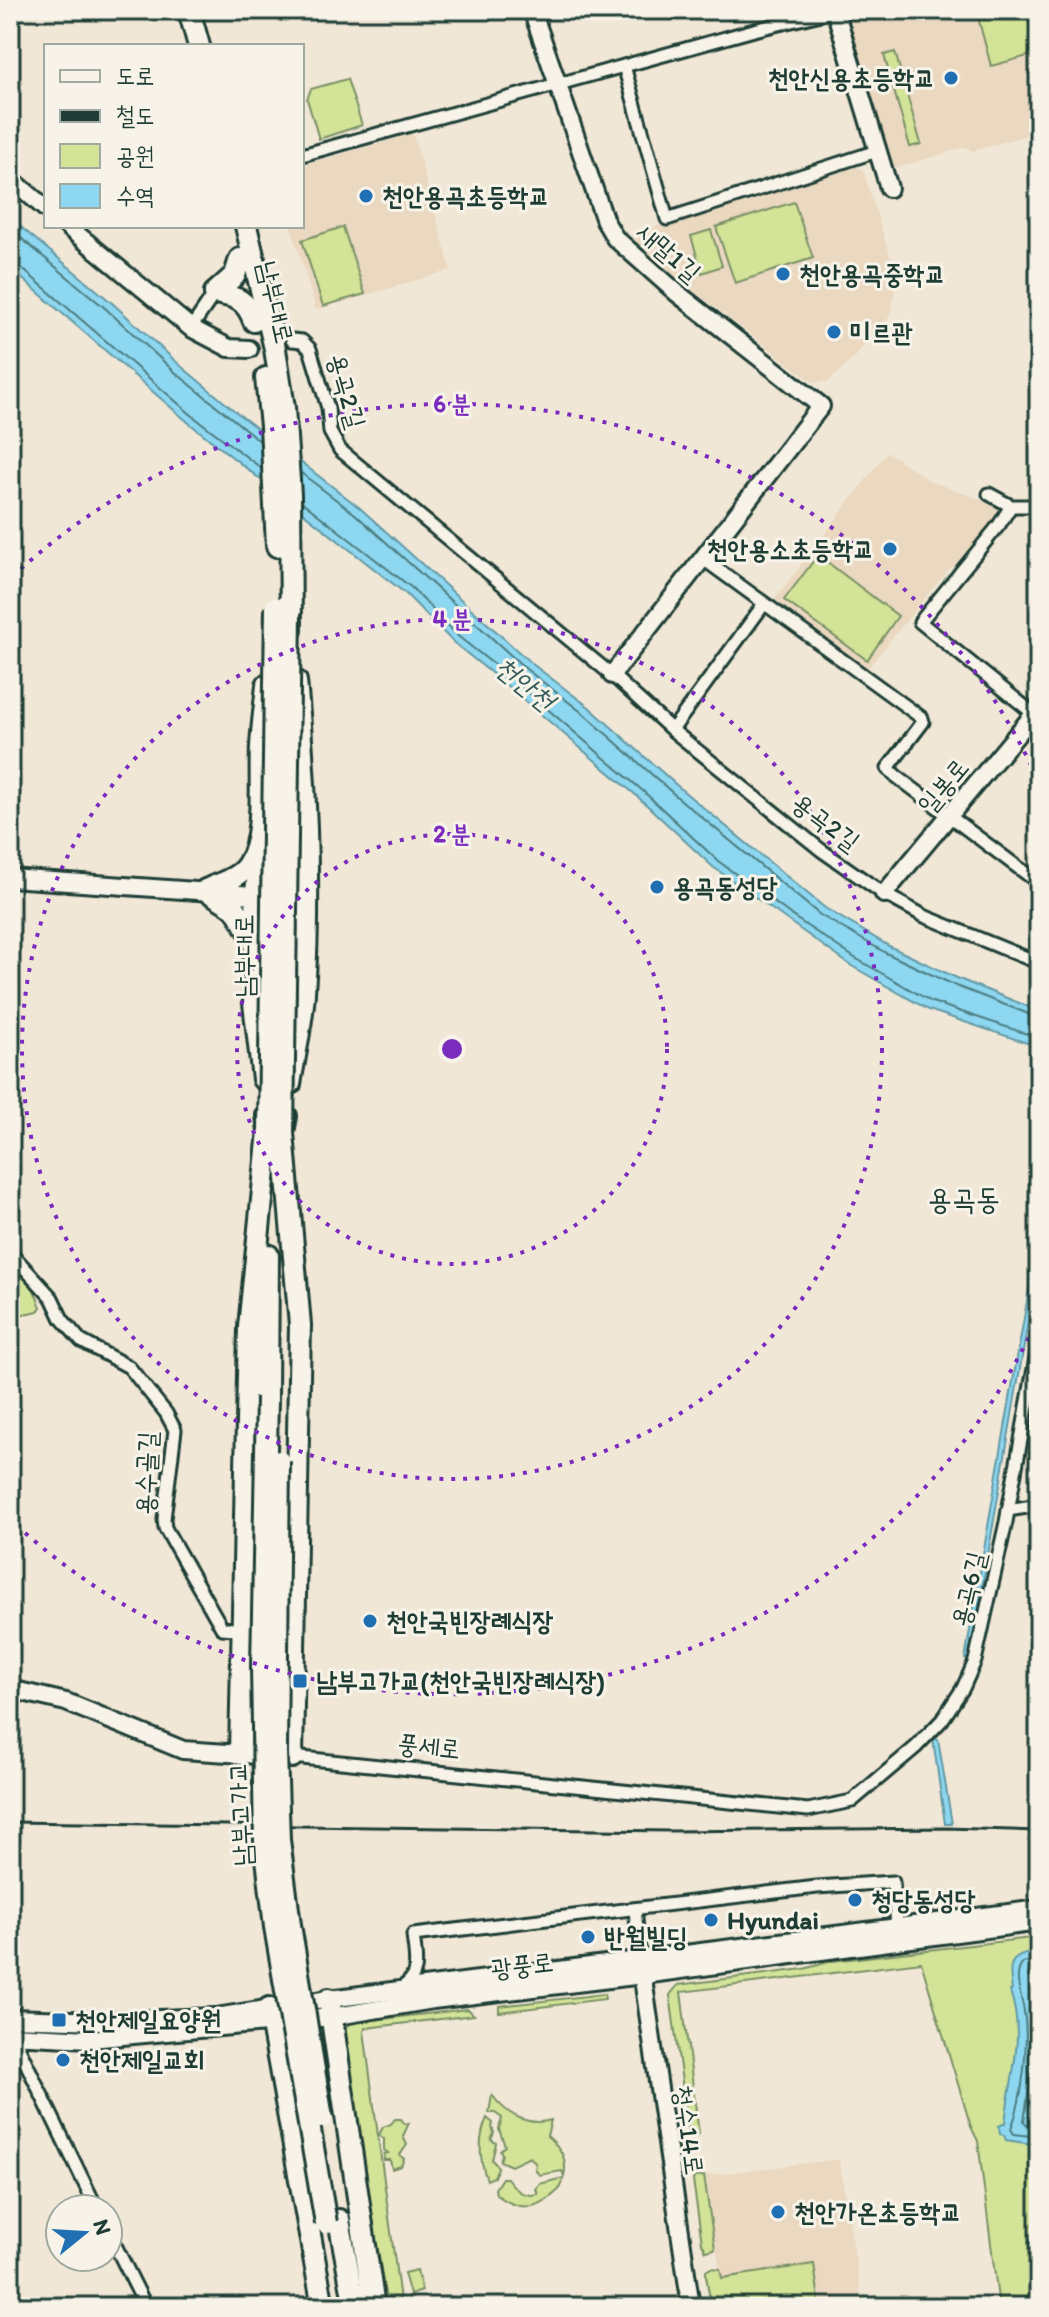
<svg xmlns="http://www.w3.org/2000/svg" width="1049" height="2317" font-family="Itim,'Poor Story',sans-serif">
  <rect width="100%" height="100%" fill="#f1e7d6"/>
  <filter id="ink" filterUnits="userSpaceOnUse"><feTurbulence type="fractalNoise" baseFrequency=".0125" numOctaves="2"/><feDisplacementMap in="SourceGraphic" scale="16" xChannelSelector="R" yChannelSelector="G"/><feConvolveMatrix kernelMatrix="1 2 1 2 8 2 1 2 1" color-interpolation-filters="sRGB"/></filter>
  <g filter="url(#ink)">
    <g fill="#ead8c0">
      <path d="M882,10H1038L1039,131L973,151L965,147L897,168L888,162L848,24L852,18Z"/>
      <path d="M413,134L451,270L316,310L291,226H302V165Z"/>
      <path d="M856,165L863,170L896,275L895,292L889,318L875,330L856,356L828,382H813L669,272L633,240L634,233Z"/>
      <path d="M887,452L932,482L998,506L999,516L937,583L868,668L772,603Z"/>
      <path d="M839,2159L863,2307H726L704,2176Z"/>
    </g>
    <g fill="#d3e397" stroke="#799066" stroke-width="2">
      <path d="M976,10H1033L1039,33V53L991,66Z"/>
      <path d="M895,52L921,144L910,147L884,55Z"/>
      <path d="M347,79L362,125L319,139L307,99L311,89Z"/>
      <path d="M794,202L813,258L735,283L716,227Z"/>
      <path d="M343,227L365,294L323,306L302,240Z"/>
      <path d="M711,230L722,266L702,273L691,236Z"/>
      <path d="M818,555L898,616L867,660L784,600Z"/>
      <path d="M10,1259L34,1290L41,1307L38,1311L10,1317Z"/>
      <path d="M1039,1937V2307H999L978,2141L971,2127L921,1962L681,1992L699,2134L693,2135L689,2133L670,1995L678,1985L804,1969L832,1961Z"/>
      <path d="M604,1994L605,1999L499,2012V2006Z"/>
      <path d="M468,2009L474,2015L366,2028L364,2031L401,2307H387L343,2034L349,2023Z"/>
      <path d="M492,2095C506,2114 527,2127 551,2120L547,2136C560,2147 568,2158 564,2176L562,2171L539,2175L535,2169L536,2164L530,2157L511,2166L500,2161L502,2154L500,2150L505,2146L499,2129L502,2118L495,2113H489Z"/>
      <path d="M487,2118L493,2123L492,2127L494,2133L491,2140L496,2143L492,2160L498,2167L494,2177L487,2180C479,2159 478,2138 487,2118Z"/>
      <path d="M395,2119H401L405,2124L409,2123L403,2136L407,2145L400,2155L404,2159L401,2166L392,2169L390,2160H384V2154L388,2153L384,2150V2139L379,2135L383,2127L391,2124Z"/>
      <path d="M704,2176L715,2249L706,2251L702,2243L693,2180L695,2177Z"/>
      <path d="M502,2178H507C516,2190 523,2198 538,2194L536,2189L539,2184L563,2178C563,2186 560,2189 554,2194C535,2212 515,2209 496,2194L495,2189Z"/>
      <path d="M814,2264L820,2307H711L706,2275V2271L711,2268L720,2269L722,2278Z"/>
      <path d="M417,2270L422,2291L410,2295L404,2273Z"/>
    </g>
    <g fill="#8ed7f0" stroke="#6299a5" stroke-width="2">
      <path d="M10,218L111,302L182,367L241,416L360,508L531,663L589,707L682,790L825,908L889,946L959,979L1039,1011V1047L929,1010L850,965L713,867L638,797L510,688L454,643L406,594L189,423L10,268Z"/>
      <path d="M1039,1231V1258L970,1659H965Z"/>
      <path d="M933,1739H938L952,1824H945Z"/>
      <path d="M1039,1951V2145L1006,2140L1004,2135L1000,2134L999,2126L1005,2123C1010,2075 1026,2039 1010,1991L1012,1990C1009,1964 1007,1956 1039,1951Z"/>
      <path d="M1039,2227V2278L1031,2272L1032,2252L1029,2242Z"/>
    </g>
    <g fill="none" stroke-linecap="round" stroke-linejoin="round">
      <g stroke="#4b7b7f" stroke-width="2">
        <path d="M10,229L105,308L176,373L260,441"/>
        <path d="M10,263L18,265L194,417L261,468"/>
        <path d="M301,473L355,514L526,669L584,714L676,796L820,915L886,953L956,986L1039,1018"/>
        <path d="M302,502L412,588L459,637L516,682L643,791L718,861L798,920L855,958L932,1002L1039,1038"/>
        <path d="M1039,1959L1023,1963C1012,1975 1022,1996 1024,2011C1029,2044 1023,2098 1011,2129L1014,2134L1039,2137"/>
        <path d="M1039,1969L1030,1971L1028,1974C1038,2032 1033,2064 1024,2121L1026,2124L1039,2126"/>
      </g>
      <path stroke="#c7c5b6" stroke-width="11" stroke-dasharray="11 5.5" stroke-linecap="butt" d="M249,349L292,340"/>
      <defs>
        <g id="street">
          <path d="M624,66L667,219L877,151"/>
          <path d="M302,155L754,30L838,10"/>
          <path d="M191,328L215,293"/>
          <path d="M292,340L302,341L310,349L328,408L330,432L340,450L612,675L672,730L821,850L884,894L924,916L1039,963"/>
          <path d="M989,494L1011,506H1039"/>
          <path d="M1011,506L999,525L920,622L1034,714"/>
          <path d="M702,558L922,718L923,722L888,768L896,776L1039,883"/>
          <path d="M672,730L764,604"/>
          <path d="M10,1252L52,1298L62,1319L81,1341L129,1367L166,1413L175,1430L164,1519L165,1528L222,1628L246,1630"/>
          <path d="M1008,1510L1039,1505"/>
          <path d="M292,1757L808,1810L852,1801L916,1747L942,1720L963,1688L975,1661L1006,1522L1039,1341"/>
          <path d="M635,1909L640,1959"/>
          <path d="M401,1988C422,1976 415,1956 413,1935L817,1887L893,1882L897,1926"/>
          <path d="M12,2018L13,2036L97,2209"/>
          <path d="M108,2231L143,2301L133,2307"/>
        </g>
        <g id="secondary">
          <path d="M532,10L605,221L615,238L677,293L821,406L612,675"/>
          <path d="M835,10L889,188"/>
          <path d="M10,178L46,209"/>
          <path d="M67,226L191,328L229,348L249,349"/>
          <path d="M10,878L268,896"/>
          <path d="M884,894L1039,708"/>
          <path d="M10,1689L66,1702L183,1750L273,1756"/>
          <path d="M641,1965L691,2307"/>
          <path d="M10,2018L101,2021L216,2017L329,1999L1039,1909"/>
          <path d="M10,2035L90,2039L331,2017L433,2000L643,1975L1039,1922"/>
        </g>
        <g id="highway">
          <path d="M189,10L199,46"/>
          <path d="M246,226L275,349L284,408L290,495L291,630"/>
          <path d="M215,293C238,297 246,300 254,321"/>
          <path d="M215,293L235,275L240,259"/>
          <path d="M266,378L271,426L277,546"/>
          <path d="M206,890L235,908L255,941L254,1003L263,1079"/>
          <path d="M206,890C220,883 240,878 248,864C266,835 259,781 261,747C262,727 265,706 267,685"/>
          <path d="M255,941L258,849"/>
          <path d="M290,1084C295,1054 302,1023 304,993C311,890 306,784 296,681"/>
          <path d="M286,1116L283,1133L300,1325L292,1757"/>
          <path d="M267,1397L268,1255"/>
          <path d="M240,1754L249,1327L269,1131L267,1115"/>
          <path d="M329,1999L374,2307"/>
          <path d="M269,2008L323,2307"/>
          <path d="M339,2220L355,2307"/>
        </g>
      </defs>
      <use href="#street" stroke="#1f3d34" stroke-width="17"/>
      <use href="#secondary" stroke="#1f3d34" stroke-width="22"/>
      <use href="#highway" stroke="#1f3d34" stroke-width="26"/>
      <use href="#street" stroke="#f7f3e8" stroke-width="11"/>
      <use href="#secondary" stroke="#f7f3e8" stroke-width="16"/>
      <use href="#highway" stroke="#f7f3e8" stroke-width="20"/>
      <path stroke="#1f3d34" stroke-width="3" d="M10,1822L671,1831L946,1828L1039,1831"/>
      <defs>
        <g id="highway-bridge">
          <path d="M269,1131L276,607"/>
          <path d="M283,1133L290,613"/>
          <path d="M267,1397L262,1668L265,1841L275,1927L326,2223"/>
          <path d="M279,1461L276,1752L279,1840L290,1925L322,2118"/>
        </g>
      </defs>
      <use href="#highway-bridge" stroke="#1f3d34" stroke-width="26" stroke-linecap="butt"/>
      <use href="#highway-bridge" stroke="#f7f3e8" stroke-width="20"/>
    </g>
  </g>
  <g fill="none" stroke="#7b2cbf" stroke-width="4" stroke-dasharray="4 8">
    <circle cx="452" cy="1049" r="215"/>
    <circle cx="452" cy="1049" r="430"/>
    <path d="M1039 1316A645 645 0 0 1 12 1521M12 577A645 645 0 0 1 1039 782"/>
  </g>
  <g fill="#1f6fb2" stroke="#f7f3e8" stroke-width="3">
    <circle cx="951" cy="78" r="8"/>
    <circle cx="366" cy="196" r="8"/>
    <circle cx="783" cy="274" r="8"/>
    <circle cx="834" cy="332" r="8"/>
    <circle cx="890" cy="549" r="8"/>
    <circle cx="657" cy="887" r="8"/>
    <circle cx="370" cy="1621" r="8"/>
    <rect x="292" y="1673" width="16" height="16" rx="4"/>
    <circle cx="855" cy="1900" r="8"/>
    <circle cx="711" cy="1920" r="8"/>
    <circle cx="588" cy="1937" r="8"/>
    <rect x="51" y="2012" width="16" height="16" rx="4"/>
    <circle cx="63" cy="2060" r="8"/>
    <circle cx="778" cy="2212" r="8"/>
  </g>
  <g text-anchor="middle" stroke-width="6" stroke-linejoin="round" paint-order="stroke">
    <g font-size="26" font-weight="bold" fill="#1f3d34" stroke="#f7f3e8" text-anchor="start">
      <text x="935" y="87" text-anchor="end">천안신용초등학교</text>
      <text x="382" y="205">천안용곡초등학교</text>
      <text x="799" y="283">천안용곡중학교</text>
      <text x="850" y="341">미르관</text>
      <text x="874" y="558" text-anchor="end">천안용소초등학교</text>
      <text x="673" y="896">용곡동성당</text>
      <text x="386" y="1630">천안국빈장례식장</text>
      <text x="316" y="1690">남부고가교(천안국빈장례식장)</text>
      <text x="871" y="1909">청당동성당</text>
      <text x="727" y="1929">Hyundai</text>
      <text x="604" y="1946">반월빌딩</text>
      <text x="75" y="2029">천안제일요양원</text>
      <text x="79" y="2069">천안제일교회</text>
      <text x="794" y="2221">천안가온초등학교</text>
    </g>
    <g font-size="26" fill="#1f3d34" stroke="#f7f3e8">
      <text transform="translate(669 252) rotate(41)" y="9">새말1길</text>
      <text transform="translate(276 302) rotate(77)" y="9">남부대로</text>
      <text transform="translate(347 391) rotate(74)" y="9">용곡2길</text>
      <text transform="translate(943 786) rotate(-50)" y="9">일봉로</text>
      <text transform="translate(826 822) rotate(37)" y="9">용곡2길</text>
      <text transform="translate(244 956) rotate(-90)" y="9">남부대로</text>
      <text transform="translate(146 1473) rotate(-88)" y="9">용수골길</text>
      <text transform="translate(968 1589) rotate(-77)" y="9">용곡6길</text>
      <text transform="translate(429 1746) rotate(6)" y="9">풍세로</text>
      <text transform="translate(240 1814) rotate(-93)" y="9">남부고가교</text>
      <text transform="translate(522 1965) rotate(-7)" y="9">광풍로</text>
      <text transform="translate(689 2130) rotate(82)" y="9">청수14로</text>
    </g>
    <g font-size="28" font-style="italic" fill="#355c5a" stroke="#f7f3e8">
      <text transform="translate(525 683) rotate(39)" y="10">천안천</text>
    </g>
    <g font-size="30" fill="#1f3d34" stroke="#f7f3e8">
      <text x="964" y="1209">용곡동</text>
    </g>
  </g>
  <circle cx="452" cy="1049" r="12" fill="#7b2cbf" stroke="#f7f3e8" stroke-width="4"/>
  <g font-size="24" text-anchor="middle" font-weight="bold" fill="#7b2cbf" stroke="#f7f3e8" stroke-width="6" stroke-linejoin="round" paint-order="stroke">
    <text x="452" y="412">6 분</text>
    <text x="452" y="627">4 분</text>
    <text x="452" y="842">2 분</text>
  </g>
  <rect width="1049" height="2317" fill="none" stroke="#f7f3e8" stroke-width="40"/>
  <rect x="20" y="20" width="1009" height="2277" fill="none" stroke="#1f3d34" stroke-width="3" filter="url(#ink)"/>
  <rect x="44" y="44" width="260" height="184" fill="#f7f3e8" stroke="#a1aaa0" stroke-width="2"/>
  <rect x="60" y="70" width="40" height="12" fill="#f7f3e8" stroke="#a1aaa0" stroke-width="2"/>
  <text x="116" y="84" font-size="24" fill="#1f3d34">도로</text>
  <rect x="60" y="110" width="40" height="12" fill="#1f3d34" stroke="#a1aaa0" stroke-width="2"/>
  <text x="116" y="124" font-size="24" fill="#1f3d34">철도</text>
  <rect x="60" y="144" width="40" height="24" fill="#d3e397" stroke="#a1aaa0" stroke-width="2"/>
  <text x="116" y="164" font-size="24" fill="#1f3d34">공원</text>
  <rect x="60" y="184" width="40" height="24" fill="#8ed7f0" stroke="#a1aaa0" stroke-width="2"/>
  <text x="116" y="204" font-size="24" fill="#1f3d34">수역</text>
  <g transform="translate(84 2233) rotate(72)"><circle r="38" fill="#f7f3e8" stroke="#a1aaa0" stroke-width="2"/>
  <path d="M0-6L14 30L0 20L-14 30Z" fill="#1f6fb2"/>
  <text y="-12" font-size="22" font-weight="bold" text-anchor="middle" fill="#1f3d34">N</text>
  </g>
</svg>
